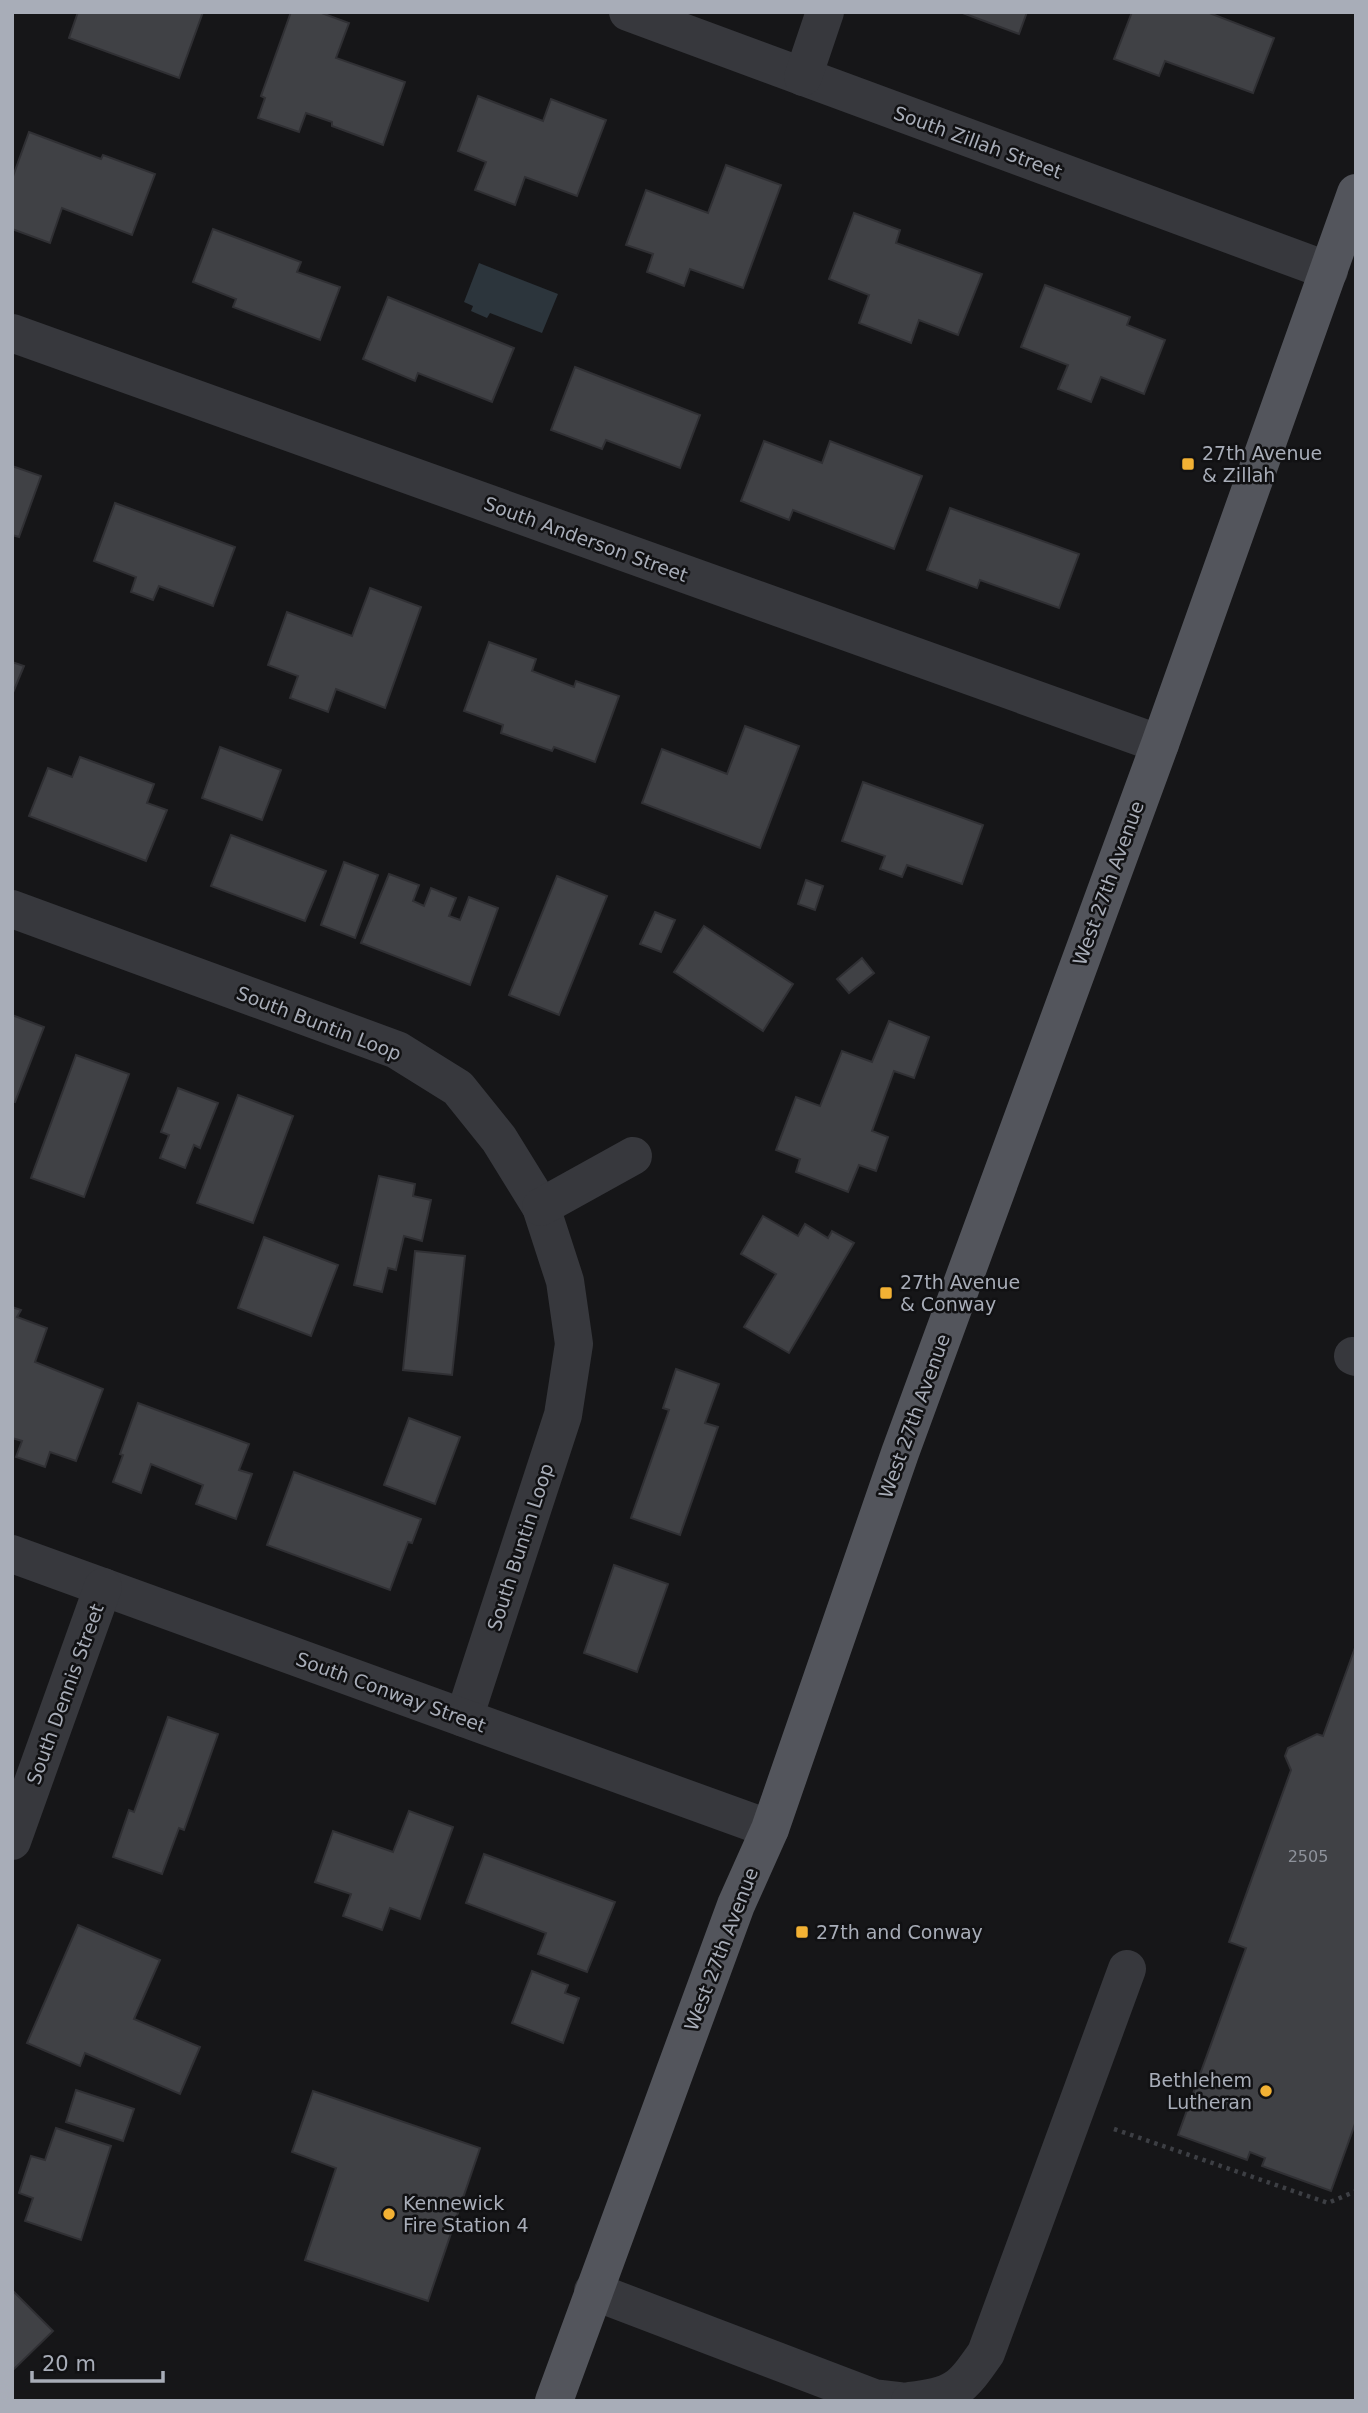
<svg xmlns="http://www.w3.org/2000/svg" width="1368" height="2413" font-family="'DejaVu Sans',sans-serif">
  <rect width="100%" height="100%" fill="#161618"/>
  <path fill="#2c353c" d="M479,263L558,294L542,333L490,313L487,318L471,311L473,306L464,302Z"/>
  <g fill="#404145" stroke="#303034" stroke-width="2">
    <path d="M78,12H203L179,78L69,38Z"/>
    <path d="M291,12H319L349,23L336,58L405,82L383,145L332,126V122L306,113L299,132L258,118L265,98L261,96Z"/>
    <path d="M960,12H1027L1019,34Z"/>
    <path d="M1132,12H1207L1274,38L1253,93L1165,61L1159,76L1114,59Z"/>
    <path d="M478,96L543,121L551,99L606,120L577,196L525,177L515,205L475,190L486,162L458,151Z"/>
    <path d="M29,132L101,159L103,155L155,174L132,235L62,208L50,243L12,229V179Z"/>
    <path d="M726,165L781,185L743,288L690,269L684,286L647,272L653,254L626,245L646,190L708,213Z"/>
    <path d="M854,213L900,230L896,243L982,274L958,335L919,320L911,343L859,323L869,295L829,279Z"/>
    <path d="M213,229L301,262L297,272L340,287L320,340L233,307L236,299L193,282Z"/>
    <path d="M1045,285L1130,317L1127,325L1165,340L1144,394L1101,377L1091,402L1058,389L1068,365L1021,347Z"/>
    <path d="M388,297L514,348L492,402L418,373L415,381L363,359Z"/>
    <path d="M575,367L700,415L680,468L606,440L602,449L551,430Z"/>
    <path d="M764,441L822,463L830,441L922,476L894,549L793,510L789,520L741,501Z"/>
    <path d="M12,466L41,476L19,537L12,535Z"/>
    <path d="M115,503L235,547L213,606L159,586L153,600L131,592L136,577L94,561Z"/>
    <path d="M950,508L1079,554L1059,608L980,580L977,588L927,570Z"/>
    <path d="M370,588L421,607L385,708L336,689L328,712L290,698L298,676L268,665L287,612L352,636Z"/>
    <path d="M489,642L536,659L532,671L574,687L576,681L619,696L595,762L554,747L552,751L501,733L503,725L464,711Z"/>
    <path d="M12,662L24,666L12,695Z"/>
    <path d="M745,726L799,746L760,848L642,803L662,749L727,774Z"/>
    <path d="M220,747L281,770L262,820L202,798Z"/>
    <path d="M80,757L154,784L147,803L167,810L146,861L29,816L48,768L72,777Z"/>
    <path d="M863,782L983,825L962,884L907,865L902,877L880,869L885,856L842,841Z"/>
    <path d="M231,835L326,871L305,921L211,886Z"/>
    <path d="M344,862L378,875L355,938L321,925Z"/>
    <path d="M389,874L419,885L413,901L424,906L431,888L456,898L449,916L460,920L469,897L498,908L470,985L361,943Z"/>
    <path d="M557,876L607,896L559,1015L509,995Z"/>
    <path d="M806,880L823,886L815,910L798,904Z"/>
    <path d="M655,912L675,920L661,952L640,944Z"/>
    <path d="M704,926L793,984L763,1031L674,972Z"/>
    <path d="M862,958L874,973L849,993L837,979Z"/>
    <path d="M12,1015L44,1027L15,1102L12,1101Z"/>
    <path d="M889,1021L929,1037L914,1078L894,1071L872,1131L888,1137L876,1171L859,1165L848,1192L796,1172L800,1159L776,1150L796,1097L820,1106L842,1051L872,1062Z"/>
    <path d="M76,1055L129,1074L84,1197L31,1178Z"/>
    <path d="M178,1088L218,1103L200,1148L194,1145L185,1168L160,1158L169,1135L161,1132Z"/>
    <path d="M238,1095L293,1116L253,1223L197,1203Z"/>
    <path d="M379,1176L415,1184L413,1196L431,1200L422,1241L404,1236L396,1270L388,1268L382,1292L354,1285Z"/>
    <path d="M763,1216L798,1236L805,1224L828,1238L832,1231L854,1243L789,1353L744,1327L776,1274L741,1254Z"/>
    <path d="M264,1237L338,1265L311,1336L238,1308Z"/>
    <path d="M415,1251L465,1256L452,1375L403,1370Z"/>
    <path d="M12,1307L21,1310L17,1317L47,1328L35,1362L103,1389L76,1461L50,1452L45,1467L16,1457L22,1441L12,1438Z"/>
    <path d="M676,1369L719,1384L705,1423L718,1427L680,1535L631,1518L669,1410L663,1408Z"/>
    <path d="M138,1403L249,1444L239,1470L252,1474L236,1519L196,1504L203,1485L151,1464L141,1493L113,1482L123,1455L120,1454Z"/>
    <path d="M409,1418L460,1437L435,1504L384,1485Z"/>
    <path d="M294,1472L421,1519L412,1543L408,1542L390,1590L267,1545Z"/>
    <path d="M614,1565L668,1584L637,1672L584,1653Z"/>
    <path d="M1356,1645V2121L1331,2191L1262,2166L1265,2158L1250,2152L1247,2160L1178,2135L1246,1948L1229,1942L1291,1770L1285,1756L1288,1748L1317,1734L1323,1736Z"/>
    <path d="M168,1717L218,1734L184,1830L179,1828L162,1874L113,1857L129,1810L134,1812Z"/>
    <path d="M409,1811L453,1827L420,1919L390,1908L382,1930L343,1916L351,1894L315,1882L333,1831L393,1852Z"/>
    <path d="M484,1854L615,1902L587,1972L538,1954L546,1933L466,1903Z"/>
    <path d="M78,1925L160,1960L134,2019L200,2047L180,2094L85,2053L80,2066L27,2043Z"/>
    <path d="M532,1971L568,1985L565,1993L579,1998L563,2043L512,2023Z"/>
    <path d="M76,2090L134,2109L123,2141L66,2122Z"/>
    <path d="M313,2091L480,2148L428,2301L305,2260L336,2168L292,2152Z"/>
    <path d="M56,2128L111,2146L81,2240L25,2221L33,2198L19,2193L31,2156L45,2160Z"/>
    <path d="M12,2290L53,2331L12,2371Z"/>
  </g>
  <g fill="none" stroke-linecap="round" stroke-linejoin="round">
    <path stroke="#3d3f44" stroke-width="4.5" stroke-dasharray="3.5 5" stroke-linecap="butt" d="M1114,2129L1328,2203L1356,2191"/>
    <g stroke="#37383d" stroke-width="38">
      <path d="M628,12L1329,271"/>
      <path d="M803,77L825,12"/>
      <path d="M12,333L1160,744"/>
      <path d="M12,909L397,1050L458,1088L499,1139L541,1207L565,1281L574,1344L563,1415L464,1718"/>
      <path d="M541,1207L633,1156"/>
      <path d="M1353,1356L1356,1357"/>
      <path d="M12,1554L770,1829"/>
      <path d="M12,1841L103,1587"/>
      <path d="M593,2291L874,2398L900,2401"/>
      <path d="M910,2401C955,2396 961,2389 986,2353L1127,1969"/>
    </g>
    <path stroke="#53555c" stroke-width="38" d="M554,2401L736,1905L770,1829L900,1453L1160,744L1356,193"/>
  </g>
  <g fill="#f2b134" stroke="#111113" stroke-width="2.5">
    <rect x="1181" y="457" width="14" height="14" rx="3.5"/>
    <rect x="879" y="1286" width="14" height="14" rx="3.5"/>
    <rect x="795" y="1925" width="14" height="14" rx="3.5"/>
    <circle cx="1266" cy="2091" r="7"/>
    <circle cx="389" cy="2214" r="7"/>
  </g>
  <g text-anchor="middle" stroke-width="5" stroke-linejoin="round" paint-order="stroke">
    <g font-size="16" fill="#8e929b">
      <text x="1308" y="1862">2505</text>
    </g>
    <g font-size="19" fill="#a8adb8" stroke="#111113">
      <text transform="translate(978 142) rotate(20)" y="7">South Zillah Street</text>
      <text transform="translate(586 539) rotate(20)" y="7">South Anderson Street</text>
      <text transform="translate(1108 883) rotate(-70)" y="7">West 27th Avenue</text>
      <text transform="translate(319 1023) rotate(21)" y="7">South Buntin Loop</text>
      <text transform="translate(914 1416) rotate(-70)" y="7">West 27th Avenue</text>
      <text transform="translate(520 1547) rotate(-72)" y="7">South Buntin Loop</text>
      <text transform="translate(391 1692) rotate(20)" y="7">South Conway Street</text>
      <text transform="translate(65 1694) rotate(-70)" y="7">South Dennis Street</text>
      <text transform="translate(721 1949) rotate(-69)" y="7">West 27th Avenue</text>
    </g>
    <g font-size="19" fill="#a8adb8" stroke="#111113" text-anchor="start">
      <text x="1202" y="460">27th Avenue<tspan x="1202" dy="22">&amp; Zillah</tspan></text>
      <text x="900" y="1289">27th Avenue<tspan x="900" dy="22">&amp; Conway</tspan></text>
      <text x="816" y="1939">27th and Conway</text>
      <text x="1252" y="2087" text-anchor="end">Bethlehem<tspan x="1252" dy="22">Lutheran</tspan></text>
      <text x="403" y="2210">Kennewick<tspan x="403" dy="22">Fire Station 4</tspan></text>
    </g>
  </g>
  <rect width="1368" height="2413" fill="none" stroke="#a8adb8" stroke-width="28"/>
  <path d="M32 2371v10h131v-10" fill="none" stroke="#a8adb8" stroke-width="3.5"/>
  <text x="42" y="2371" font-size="21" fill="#a8adb8" stroke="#111113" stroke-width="5" paint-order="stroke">20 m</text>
</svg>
